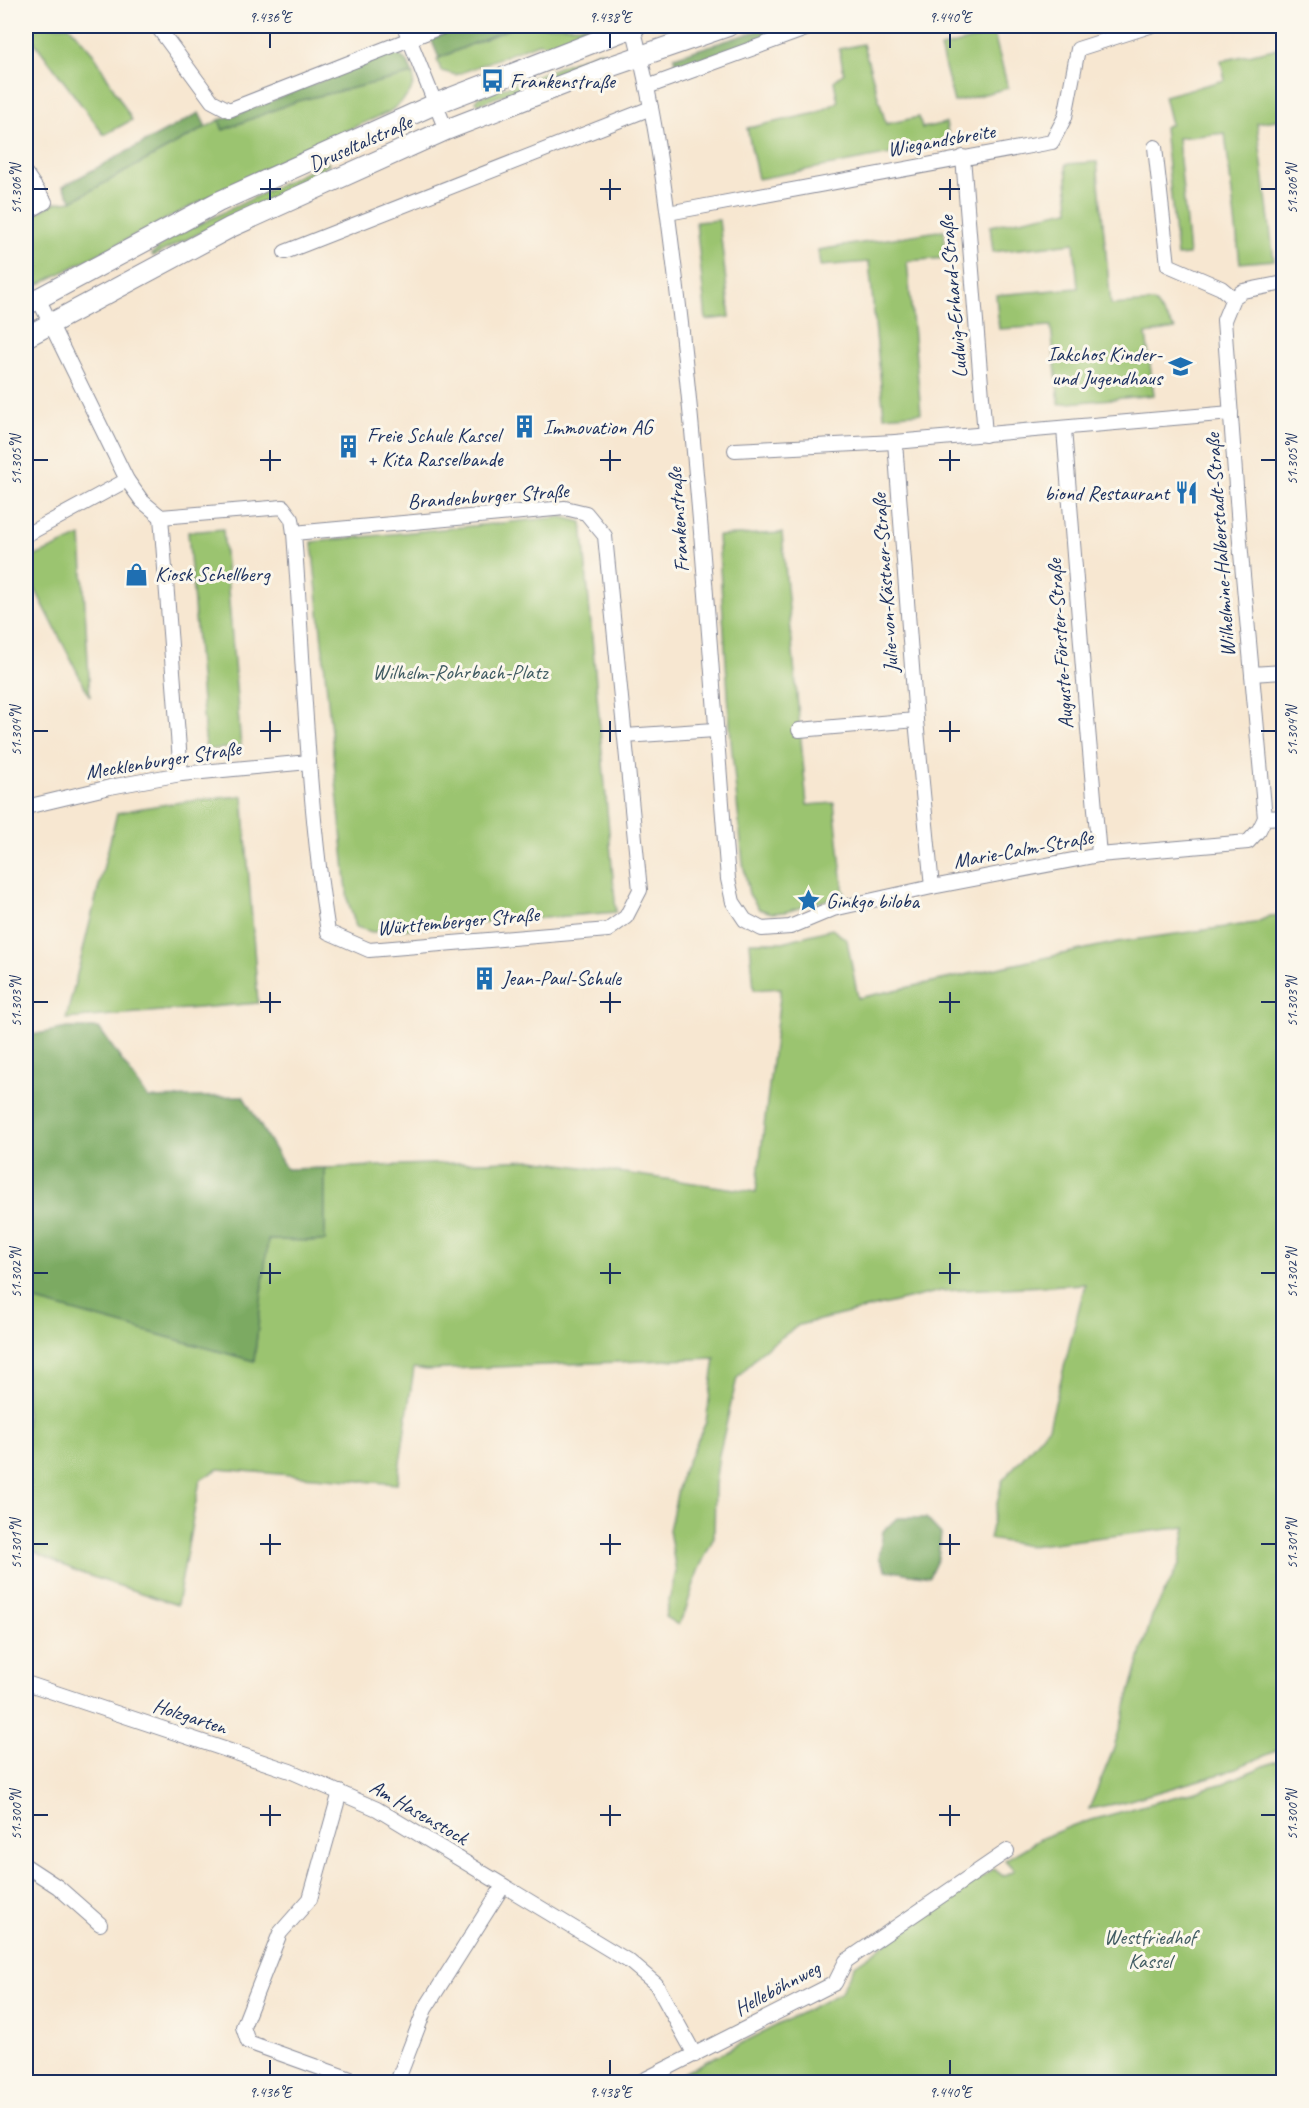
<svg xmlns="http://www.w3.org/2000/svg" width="1309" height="2108" font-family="Caveat,sans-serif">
  <rect width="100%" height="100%" fill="#fbf7ec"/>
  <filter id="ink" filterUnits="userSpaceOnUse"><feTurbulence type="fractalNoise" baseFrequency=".0167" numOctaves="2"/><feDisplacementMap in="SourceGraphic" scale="12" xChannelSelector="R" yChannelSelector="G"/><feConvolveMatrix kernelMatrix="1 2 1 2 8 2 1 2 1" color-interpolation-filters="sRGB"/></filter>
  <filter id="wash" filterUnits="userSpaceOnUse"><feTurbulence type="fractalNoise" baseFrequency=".008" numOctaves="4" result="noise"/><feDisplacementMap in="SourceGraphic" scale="24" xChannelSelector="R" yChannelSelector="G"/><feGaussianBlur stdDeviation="1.35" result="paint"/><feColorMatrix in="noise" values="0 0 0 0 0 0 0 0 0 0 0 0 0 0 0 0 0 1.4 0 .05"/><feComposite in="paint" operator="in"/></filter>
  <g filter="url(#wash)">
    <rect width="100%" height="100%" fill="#f7e7d1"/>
    <g fill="#9bc470" stroke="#5b7a67" stroke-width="1.5">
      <path d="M26,26H69L93,53L132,120L104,135L26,31Z"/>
      <path d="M515,26H609L554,45L538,43L456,75L441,71L437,59Z"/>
      <path d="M994,34L1008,88L954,102L940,48Z"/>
      <path d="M863,44L886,124L919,117L922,128L946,123L950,143L758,179L747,128L817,113L838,102L834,81L844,73L839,49Z"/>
      <path d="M1283,47V119L1257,123L1274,260L1240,263L1225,133L1178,138L1189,255L1177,256L1164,127L1171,124L1164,96L1225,80L1221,61Z"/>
      <path d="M601,51L603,57L479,104L476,101L477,98Z"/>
      <path d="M413,74C417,91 401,103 389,112L297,152L34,287L26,286V220L54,203L72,201L219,120L223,130L297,101Z"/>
      <path d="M327,162L329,164L308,180L153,256L152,254L169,239Z"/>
      <path d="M1097,162L1111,305L1154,302L1175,329L1146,334L1154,395L1059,404L1051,326L999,329L996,295L1078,288L1074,243L993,252L990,226L1069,210L1066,164Z"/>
      <path d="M719,220L730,317L706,320L696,222Z"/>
      <path d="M944,230L945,258L907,261L921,413L884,416L869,262L820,266L818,250Z"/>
      <path d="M562,517L582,522L616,912L372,932L356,927L348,901L312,542Z"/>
      <path d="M223,529L241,747L206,750L188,532Z"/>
      <path d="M782,533L807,805L834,803L844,895L785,912L772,913L759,909L749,894L743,863L731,741L718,536Z"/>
      <path d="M81,536L90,697L26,571V560Z"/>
      <path d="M243,796L258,1003L66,1019L117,813C159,804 201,799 243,796Z"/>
      <path d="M1283,915V1748L1224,1773L1123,1802L1089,1809L1114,1748L1152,1616L1179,1565L1186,1527L1029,1546L989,1539L1002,1481L1049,1427L1085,1284L941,1291L799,1325L762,1351L737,1378L719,1455L715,1485L714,1537L698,1571L685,1612L678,1625L665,1617L676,1572L669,1530L681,1476L706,1422L715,1358L426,1370L414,1368L397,1484L218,1469L200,1480L177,1605L78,1572L26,1548V1298L254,1361L268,1240L325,1241V1168L533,1160L756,1192L781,988L754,990L750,942H783L832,929L847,940L858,998L1118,942L1255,923L1270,916Z"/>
      <path d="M1283,1758V2082H666L840,1993L855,1965L994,1869L1003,1876L1014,1870L1005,1860L1042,1838L1074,1825L1224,1783Z"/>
    </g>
    <g fill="#7caa62" stroke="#4c6c60" stroke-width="1.5">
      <path d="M466,26H515L439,58L431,39Z"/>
      <path d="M773,26H798L677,68L674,57Z"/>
      <path d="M394,52L407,61L413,74L297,101L223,130L219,120L241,113Z"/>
      <path d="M199,113L206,127L72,201L63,186Z"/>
      <path d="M67,1028H99L148,1098L243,1096L286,1169L325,1168V1241L268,1240L254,1361L26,1298V1036Z"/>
      <path d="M897,1518H926L941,1534L938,1558L929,1577L886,1570L879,1558L883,1531Z"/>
    </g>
  </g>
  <g filter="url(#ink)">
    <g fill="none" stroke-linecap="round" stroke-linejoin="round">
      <defs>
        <g id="street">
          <path d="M157,26L212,101L229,110L443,26"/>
          <path d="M404,26L446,130"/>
          <path d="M633,27C659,126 670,229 682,332C702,514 713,697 728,879L733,902L745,920L762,929L790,927L833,909L932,887L1099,855L1248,842L1259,830L1265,818L1284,817"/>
          <path d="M647,87L814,26"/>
          <path d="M1155,147L1168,265L1221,288L1233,298"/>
          <path d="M963,157L985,435"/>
          <path d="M26,174L45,202L26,213"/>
          <path d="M668,213L1052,142L1065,117L1078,49L1150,26"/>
          <path d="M285,252L651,108"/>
          <path d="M38,298L127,480L142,501L161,517L283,507L292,519L294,533C304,666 307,800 328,932L369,950L608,930L626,917L640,890L605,536L586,513L565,508L294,533"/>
          <path d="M1064,429L1086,706L1099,855"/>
          <path d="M895,442L916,720L932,887"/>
          <path d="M735,450L895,442L1231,413"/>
          <path d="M161,517L181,774"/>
          <path d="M26,535L127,480"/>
          <path d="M1252,674L1284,672"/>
          <path d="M799,730L916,720"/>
          <path d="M625,736L715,730"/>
          <path d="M26,807L110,787L181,774L309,762"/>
          <path d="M1265,818L1240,542L1224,320L1233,298L1243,291L1284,283"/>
          <path d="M26,1683L290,1771L377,1809L630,1962L656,1984L695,2055"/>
          <path d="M340,1792L310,1899L280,1933L243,2027L248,2042L359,2082"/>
          <path d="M26,1866L58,1887L100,1924"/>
          <path d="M397,2082L425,2009L503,1886"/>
          <path d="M640,2082L835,1983L846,1961L1007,1851"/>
        </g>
        <g id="secondary">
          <path d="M26,305L218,202L435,104L636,26"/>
          <path d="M26,337L231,227L446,130L603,69L728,26"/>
        </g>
      </defs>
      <use href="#street" stroke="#898b98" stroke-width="16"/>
      <use href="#secondary" stroke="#898b98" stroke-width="22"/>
      <use href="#street" stroke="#fff" stroke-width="14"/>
      <use href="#secondary" stroke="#fff" stroke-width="20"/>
    </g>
  </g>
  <path fill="none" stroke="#1b2f5e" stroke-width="2" d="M270,33V48M610,33V48M950,33V48M270,179V200M610,179V200M950,179V200M33,189H48M260,189H281M600,189H621M939,189H960M1261,189H1276M270,450V471M610,450V471M950,450V471M33,460H48M260,460H281M600,460H621M939,460H960M1261,460H1276M270,721V742M610,721V742M950,721V742M33,731H48M260,731H281M600,731H621M939,731H960M1261,731H1276M270,992V1013M610,992V1013M950,992V1013M33,1002H48M260,1002H281M600,1002H621M939,1002H960M1261,1002H1276M270,1263V1284M610,1263V1284M950,1263V1284M33,1273H48M260,1273H281M600,1273H621M939,1273H960M1261,1273H1276M270,1534V1555M610,1534V1555M950,1534V1555M33,1544H48M260,1544H281M600,1544H621M939,1544H960M1261,1544H1276M270,1805V1826M610,1805V1826M950,1805V1826M33,1815H48M260,1815H281M600,1815H621M939,1815H960M1261,1815H1276M270,2060V2075M610,2060V2075M950,2060V2075"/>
  <defs>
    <symbol id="bus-bare" viewBox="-9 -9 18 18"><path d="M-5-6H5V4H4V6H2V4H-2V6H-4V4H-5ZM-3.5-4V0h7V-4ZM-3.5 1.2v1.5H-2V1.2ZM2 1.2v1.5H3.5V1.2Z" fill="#1f6fb2" stroke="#fbf7ec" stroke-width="2.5" paint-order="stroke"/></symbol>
    <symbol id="school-bare" viewBox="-9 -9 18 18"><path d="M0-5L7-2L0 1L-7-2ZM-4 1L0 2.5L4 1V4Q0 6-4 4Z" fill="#1f6fb2" stroke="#fbf7ec" stroke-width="2.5" paint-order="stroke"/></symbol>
    <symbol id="building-bare" viewBox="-9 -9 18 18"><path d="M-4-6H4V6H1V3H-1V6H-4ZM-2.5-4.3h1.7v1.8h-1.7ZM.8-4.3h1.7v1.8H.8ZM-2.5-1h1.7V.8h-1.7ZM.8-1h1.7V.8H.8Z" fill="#1f6fb2" stroke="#fbf7ec" stroke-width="2.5" paint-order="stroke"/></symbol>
    <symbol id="restaurant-bare" viewBox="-9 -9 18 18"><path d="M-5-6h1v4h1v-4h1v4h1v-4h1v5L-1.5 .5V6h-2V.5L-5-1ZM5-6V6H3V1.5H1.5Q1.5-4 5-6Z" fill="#1f6fb2" stroke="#fbf7ec" stroke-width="2.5" paint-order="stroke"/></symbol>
    <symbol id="shop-bare" viewBox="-9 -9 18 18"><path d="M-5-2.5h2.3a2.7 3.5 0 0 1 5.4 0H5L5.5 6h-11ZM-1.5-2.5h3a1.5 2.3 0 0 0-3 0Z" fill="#1f6fb2" stroke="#fbf7ec" stroke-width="2.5" paint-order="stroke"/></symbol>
    <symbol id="sight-bare" viewBox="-9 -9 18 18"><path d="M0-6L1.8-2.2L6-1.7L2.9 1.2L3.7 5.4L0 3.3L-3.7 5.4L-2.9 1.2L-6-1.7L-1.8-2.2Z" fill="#1f6fb2" stroke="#fbf7ec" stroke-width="2.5" paint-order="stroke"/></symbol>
  </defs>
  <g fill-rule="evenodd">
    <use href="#bus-bare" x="476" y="64" width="33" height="33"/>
    <use href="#school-bare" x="1164" y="350" width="33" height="33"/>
    <use href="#building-bare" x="508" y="410" width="33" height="33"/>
    <use href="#building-bare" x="332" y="430" width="33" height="33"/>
    <use href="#restaurant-bare" x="1170" y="476" width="33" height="33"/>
    <use href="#shop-bare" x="120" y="558" width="33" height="33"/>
    <use href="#sight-bare" x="792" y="884" width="33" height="33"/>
    <use href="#building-bare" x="468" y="962" width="33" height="33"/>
  </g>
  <g text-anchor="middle" stroke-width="6" stroke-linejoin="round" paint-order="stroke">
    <g font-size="21" fill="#1b2f5e" stroke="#fbf7ec" text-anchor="start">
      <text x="510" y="88">Frankenstraße</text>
      <text x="1162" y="361" text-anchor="end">Iakchos Kinder-<tspan x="1162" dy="24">und Jugendhaus</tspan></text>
      <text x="543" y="434">Immovation AG</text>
      <text x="367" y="442">Freie Schule Kassel<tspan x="367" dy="24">+ Kita Rasselbande</tspan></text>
      <text x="1169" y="500" text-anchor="end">biond Restaurant</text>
      <text x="155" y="581">Kiosk Schellberg</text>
      <text x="826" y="908">Ginkgo biloba</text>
      <text x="502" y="985">Jean-Paul-Schule</text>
    </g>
    <g font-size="21" fill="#1b2f5e" stroke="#fbf7ec">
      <text transform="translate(941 140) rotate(-10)" y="7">Wiegandsbreite</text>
      <text transform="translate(360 143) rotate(-24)" y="7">Druseltalstraße</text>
      <text transform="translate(953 297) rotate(-95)" y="7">Ludwig-Erhard-Straße</text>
      <text transform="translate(488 496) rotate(-4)" y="7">Brandenburger Straße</text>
      <text transform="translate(678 520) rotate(-94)" y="7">Frankenstraße</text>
      <text transform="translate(1220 545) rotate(-94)" y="7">Wilhelmine-Halberstadt-Straße</text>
      <text transform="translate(885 583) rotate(-94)" y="7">Julie-von-Kästner-Straße</text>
      <text transform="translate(1060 644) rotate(-94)" y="7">Auguste-Förster-Straße</text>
      <text transform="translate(163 760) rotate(-9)" y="7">Mecklenburger Straße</text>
      <text transform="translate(1023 849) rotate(-10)" y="7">Marie-Calm-Straße</text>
      <text transform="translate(458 921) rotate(-5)" y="7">Württemberger Straße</text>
      <text transform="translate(190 1716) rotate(18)" y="7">Holzgarten</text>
      <text transform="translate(419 1812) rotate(30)" y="7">Am Hasenstock</text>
      <text transform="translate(777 1988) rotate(-28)" y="7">Helleböhnweg</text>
    </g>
    <g font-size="21" fill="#415c63" stroke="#fbf7ec">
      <text x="460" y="679">Wilhelm-Rohrbach-Platz</text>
      <text x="1150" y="1944">Westfriedhof<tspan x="1150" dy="24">Kassel</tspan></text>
    </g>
  </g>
  <rect width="1309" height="2108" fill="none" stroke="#fbf7ec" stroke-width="66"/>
  <rect x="33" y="33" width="1243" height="2042" fill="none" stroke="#1b2f5e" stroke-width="2"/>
  <g font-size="15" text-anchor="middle" fill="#1b2f5e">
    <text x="270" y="22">9.436°E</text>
    <text x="610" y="22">9.438°E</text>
    <text x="950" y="22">9.440°E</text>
    <text transform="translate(16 189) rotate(-90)" y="5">51.306°N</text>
    <text transform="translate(1292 189) rotate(-90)" y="5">51.306°N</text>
    <text transform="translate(16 460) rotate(-90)" y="5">51.305°N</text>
    <text transform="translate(1292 460) rotate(-90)" y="5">51.305°N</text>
    <text transform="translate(16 731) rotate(-90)" y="5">51.304°N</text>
    <text transform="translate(1292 731) rotate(-90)" y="5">51.304°N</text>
    <text transform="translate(16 1002) rotate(-90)" y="5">51.303°N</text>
    <text transform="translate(1292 1002) rotate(-90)" y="5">51.303°N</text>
    <text transform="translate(16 1273) rotate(-90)" y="5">51.302°N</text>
    <text transform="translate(1292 1273) rotate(-90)" y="5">51.302°N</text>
    <text transform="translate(16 1544) rotate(-90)" y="5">51.301°N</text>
    <text transform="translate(1292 1544) rotate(-90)" y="5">51.301°N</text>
    <text transform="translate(16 1815) rotate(-90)" y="5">51.300°N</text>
    <text transform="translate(1292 1815) rotate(-90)" y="5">51.300°N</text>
    <text x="270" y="2097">9.436°E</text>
    <text x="610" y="2097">9.438°E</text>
    <text x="950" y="2097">9.440°E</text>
  </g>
</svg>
